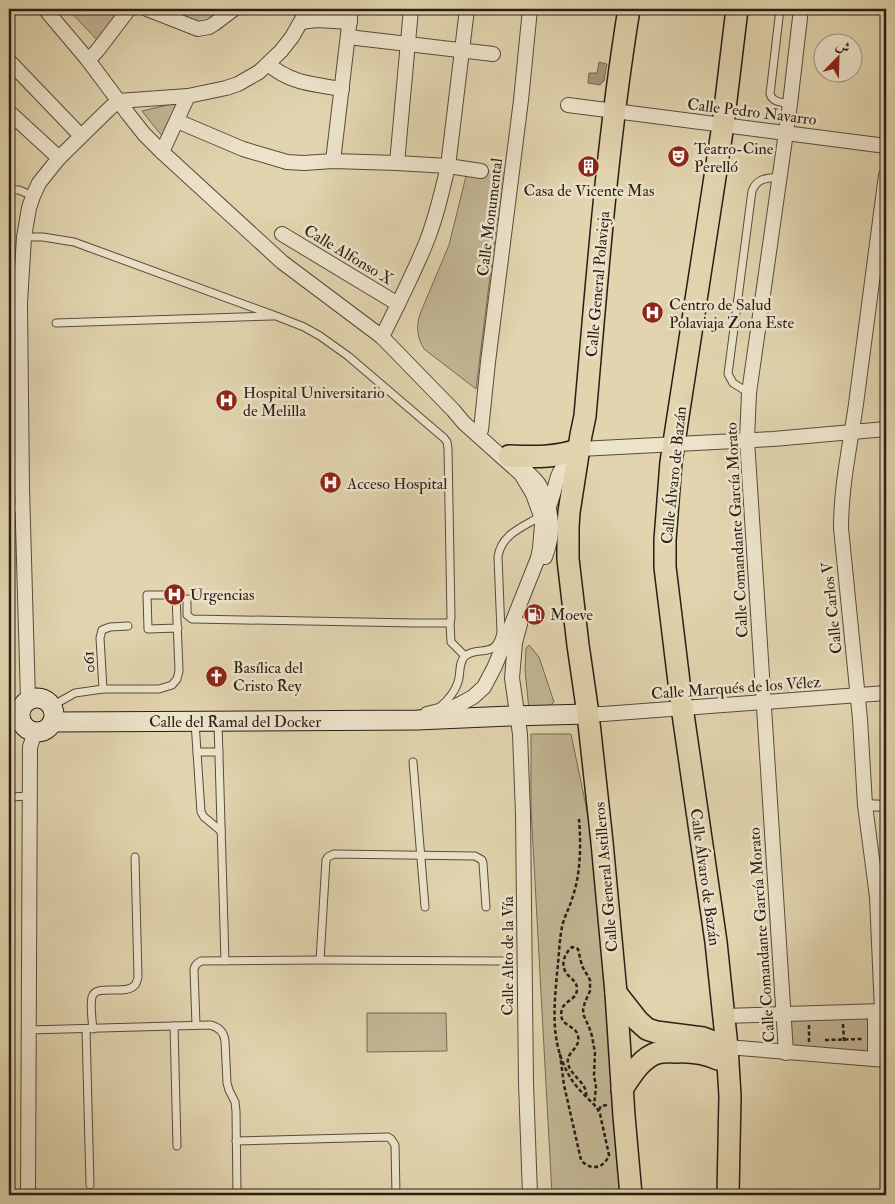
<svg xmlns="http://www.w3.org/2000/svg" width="895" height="1204" font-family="'IM FELL Double Pica',Amiri,serif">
  <rect width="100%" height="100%" fill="#e1d4ae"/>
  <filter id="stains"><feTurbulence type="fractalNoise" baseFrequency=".004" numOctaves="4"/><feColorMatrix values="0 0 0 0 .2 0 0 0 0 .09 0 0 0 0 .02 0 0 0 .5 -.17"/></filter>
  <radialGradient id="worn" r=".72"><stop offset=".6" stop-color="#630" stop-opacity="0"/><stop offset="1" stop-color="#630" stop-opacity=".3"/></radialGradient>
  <g fill="#c2b594" stroke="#766a56">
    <path d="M68,9H125L98,41Z"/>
    <path d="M157,9H224L212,20L192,25Z"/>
    <path d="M176,103L166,141L142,111Z"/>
    <path d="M468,168L503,172L476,389L424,349C417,337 416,327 420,314L449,245Z"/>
    <path d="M529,645L539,657L554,702L548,708L529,710L525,670L526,648Z"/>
    <path d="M531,734H571L592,835L623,1194L552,1195L531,808Z"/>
    <path d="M367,1013H446L447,1051L367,1052Z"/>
    <path d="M871,1014L873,1056L788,1051V1018Z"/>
  </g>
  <path fill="#a2967b" stroke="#726653" d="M599,62L607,64L604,81L600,85L588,83L589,73H597Z"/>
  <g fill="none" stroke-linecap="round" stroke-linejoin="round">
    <defs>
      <g id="service">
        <path d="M780,9L770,94C773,103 782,102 790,104"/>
        <path d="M9,190H19L33,196"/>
        <path d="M24,237H43L74,242L276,316L304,327L320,336L348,356L444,438L447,442L448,448L451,618L450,623H414L192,619L187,615V599"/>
        <path d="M56,323L273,316"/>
        <path d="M749,393L733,383L728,374L752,191C757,178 767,178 779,177"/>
        <path d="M9,508H23"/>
        <path d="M450,623L451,642L465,656"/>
        <path d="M103,689L100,638L102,630L110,627L128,626"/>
        <path d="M52,706L75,693L103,689H159L172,685L177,679L179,671L176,595H147L148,629L178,628"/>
        <path d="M440,707C448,700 455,692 458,682C461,674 458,663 465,656C478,645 496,660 501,632L498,557C501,534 523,527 541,516"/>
        <path d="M195,722L201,812L204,817L221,831"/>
        <path d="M218,722L225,961"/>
        <path d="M197,752H219"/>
        <path d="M413,762L425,907"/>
        <path d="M9,797L30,796"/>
        <path d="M320,960L326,860L328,857L334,854L475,856L482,860L483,863L486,907"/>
        <path d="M196,1025L194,969C195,965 197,963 201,961L320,960L504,961"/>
        <path d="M174,1026L177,1146"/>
        <path d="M86,1029L90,1185"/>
        <path d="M93,1029C92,1020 90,1005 92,997C96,983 126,996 135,985C136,984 138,978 138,977L135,857"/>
        <path d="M29,1030L210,1025C219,1027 224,1032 225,1041L227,1083L229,1090L235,1102L236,1111L237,1195"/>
        <path d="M236,1141L388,1137L391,1139L395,1145L396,1195"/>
      </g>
      <path id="pedestrian" d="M865,805L886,806"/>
      <g id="minor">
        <path d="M45,9L88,60L129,115L144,134L162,152L282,262L382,337L453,410L464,423L521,474L533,494L541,516L542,525L540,548L538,558L495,666L484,687L473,697L462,703L451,708L427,714"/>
        <path d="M147,9L198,29L209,27L214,24L234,9"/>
        <path d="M301,22L317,20L350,22"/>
        <path d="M348,37L493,54"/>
        <path d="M88,60L97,51L129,9"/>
        <path d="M9,61L81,136"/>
        <path d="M268,64C292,84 313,84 342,89"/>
        <path d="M568,105L886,146"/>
        <path d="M9,112L59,158"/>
        <path d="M177,121L243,149L287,162L304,163L333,161L397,163L448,166L481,171"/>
        <path d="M162,152L188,96"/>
        <path d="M333,161L351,9"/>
        <path d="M397,163L411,9"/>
        <path d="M886,175C876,251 866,328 856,404C850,446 841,486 841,528L860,719L865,805L877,897L882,1011L886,1040"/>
        <path d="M282,234L398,304"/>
        <path d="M382,337C397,306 413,275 426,243C436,218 442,192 448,166L467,9"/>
        <path d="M481,430L488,362L521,100L530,9"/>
        <path d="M523,468C528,473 533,477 537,482C540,485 541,489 543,492C553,515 554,534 545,557"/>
        <path d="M546,511C554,499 554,486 559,474C563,464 573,457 580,449L773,439L886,429"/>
        <path d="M520,624L515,643L512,678L520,734L523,814L526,1083L530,1195"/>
        <path d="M28,700L22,489L20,303L24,237L29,208L33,196L39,183L59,158L109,109L118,101L188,96L226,88L238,84L259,72L281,51L292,37L308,9"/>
        <path d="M588,714H603L886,693"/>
        <path d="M875,1012V1059"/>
        <path d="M724,1016L882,1011"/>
        <path d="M727,1047L886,1060"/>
        <path d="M786,1053L747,440L749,393L790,104L801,9"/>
        <path d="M28,1195L30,747L35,732"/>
      </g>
      <g id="secondary">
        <circle cx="37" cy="715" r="17"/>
        <path d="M53,722L417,720L511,716L588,714"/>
      </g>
      <g id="primary">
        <path d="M629,9C607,144 597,280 585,416L581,435L569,512L568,527V559L578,645L588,714L602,842L616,993L624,1116L631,1195"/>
        <path d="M509,456C533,457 557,458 580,449"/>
        <path d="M616,993L638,1021L647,1029L656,1032L703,1038L727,1047"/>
        <path d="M622,1089C631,1076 641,1058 657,1053C663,1051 670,1052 676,1052C692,1051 704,1053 718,1059"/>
        <path d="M728,1195L730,1096L727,1047L716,942L682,707L665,567V540L671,462L723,125L737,9"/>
      </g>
    </defs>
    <use href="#service" stroke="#574c3d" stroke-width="9"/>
    <use href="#pedestrian" stroke="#574c3d" stroke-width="12"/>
    <use href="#minor" stroke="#574c3d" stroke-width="16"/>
    <use href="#secondary" stroke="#291e17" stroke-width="21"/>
    <use href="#primary" stroke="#291e17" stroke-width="24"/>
    <g stroke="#291e17" stroke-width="2.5" stroke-dasharray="4 2.5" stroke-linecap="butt">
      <path d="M843,1024L844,1041"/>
      <path d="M809,1025V1042"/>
      <path d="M825,1040L862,1039"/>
      <path d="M560,1054L564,1085L581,1160C590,1171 604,1169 609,1155L600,1114L597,1108C589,1099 576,1088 570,1077C550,1043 554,1010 557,973C559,958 559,942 562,927C564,917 569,909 572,899C581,873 581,846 579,819"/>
      <path d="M586,1096C588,1083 570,1076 568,1063C566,1052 581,1048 578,1036C576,1024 557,1027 562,1009C565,1000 577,1000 577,989C577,981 571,979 567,974C560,965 564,954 572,947L578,949L582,966L590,980V991L585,1002L583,1010L584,1016L589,1027L592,1036L595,1053L594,1075L596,1087L594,1105"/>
      <path d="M599,1110L601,1106L607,1105"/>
    </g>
    <use href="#service" stroke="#ece3ca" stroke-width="7"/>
    <use href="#pedestrian" stroke="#ece3ca" stroke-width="10"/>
    <use href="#minor" stroke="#ece3ca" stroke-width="14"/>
    <use href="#secondary" stroke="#ece3ca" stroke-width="19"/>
    <use href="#primary" stroke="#e1d4ae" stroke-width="21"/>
  </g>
  <defs>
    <symbol id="theatre-disc" viewBox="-11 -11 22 22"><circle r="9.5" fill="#8f2418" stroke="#ece3ca"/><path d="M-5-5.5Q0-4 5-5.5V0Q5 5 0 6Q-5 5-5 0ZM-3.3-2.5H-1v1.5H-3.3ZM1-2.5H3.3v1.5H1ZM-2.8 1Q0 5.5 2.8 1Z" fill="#fff"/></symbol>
    <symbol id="building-disc" viewBox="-11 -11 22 22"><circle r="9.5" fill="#8f2418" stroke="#ece3ca"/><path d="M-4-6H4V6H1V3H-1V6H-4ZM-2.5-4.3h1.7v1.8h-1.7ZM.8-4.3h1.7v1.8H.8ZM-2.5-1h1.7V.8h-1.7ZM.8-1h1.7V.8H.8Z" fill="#fff"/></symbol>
    <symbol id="hospital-disc" viewBox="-11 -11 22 22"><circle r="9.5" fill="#8f2418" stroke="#ece3ca"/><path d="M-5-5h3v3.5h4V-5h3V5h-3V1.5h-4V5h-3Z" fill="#fff"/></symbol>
    <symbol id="fuel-disc" viewBox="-11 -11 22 22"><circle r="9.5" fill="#8f2418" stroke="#ece3ca"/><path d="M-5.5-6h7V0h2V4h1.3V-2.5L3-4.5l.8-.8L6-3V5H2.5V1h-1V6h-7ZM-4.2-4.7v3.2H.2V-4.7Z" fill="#fff"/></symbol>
    <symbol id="church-disc" viewBox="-11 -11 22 22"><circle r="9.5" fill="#8f2418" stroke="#ece3ca"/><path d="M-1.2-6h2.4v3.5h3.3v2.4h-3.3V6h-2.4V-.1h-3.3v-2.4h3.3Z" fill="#fff"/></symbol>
  </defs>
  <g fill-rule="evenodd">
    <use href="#theatre-disc" x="666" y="144" width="25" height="25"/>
    <use href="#building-disc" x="576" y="154" width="25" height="25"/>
    <use href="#hospital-disc" x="640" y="300" width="25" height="25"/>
    <use href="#hospital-disc" x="214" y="388" width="25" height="25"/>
    <use href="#hospital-disc" x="318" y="470" width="25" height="25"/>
    <use href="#hospital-disc" x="162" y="582" width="25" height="25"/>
    <use href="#fuel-disc" x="522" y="602" width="25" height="25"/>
    <use href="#church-disc" x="204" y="664" width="25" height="25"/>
  </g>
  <g text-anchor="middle" stroke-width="5" stroke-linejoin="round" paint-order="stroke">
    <g font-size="16" fill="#291e17" stroke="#ece3ca">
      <text transform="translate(752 111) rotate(7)" y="6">Calle Pedro Navarro</text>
      <text transform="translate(489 217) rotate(-83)" y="6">Calle Monumental</text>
      <text transform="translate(349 254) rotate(31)" y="6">Calle Alfonso X</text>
      <text transform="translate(597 284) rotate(-85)" y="6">Calle General Polavieja</text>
      <text transform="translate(673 475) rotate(-84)" y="6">Calle Álvaro de Bazán</text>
      <text transform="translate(736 530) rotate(-93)" y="6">Calle Comandante García Morato</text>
      <text transform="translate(831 608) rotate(-96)" y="6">Calle Carlos V</text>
      <text transform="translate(88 662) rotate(-94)" y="6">061</text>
      <text transform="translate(736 687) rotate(-4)" y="6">Calle Marqués de los Vélez</text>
      <text x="235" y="727">Calle del Ramal del Docker</text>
      <text transform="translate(605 877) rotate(-95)" y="6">Calle General Astilleros</text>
      <text transform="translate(706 877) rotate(82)" y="6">Calle Álvaro de Bazán</text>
      <text transform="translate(761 935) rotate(-94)" y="6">Calle Comandante García Morato</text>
      <text transform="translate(507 956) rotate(-90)" y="6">Calle Alto de la Vía</text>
    </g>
    <g font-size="16" fill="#291e17" stroke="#ece3ca" text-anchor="start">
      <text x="694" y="154">Teatro-Cine<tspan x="694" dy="18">Perelló</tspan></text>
      <text x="589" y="196" text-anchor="middle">Casa de Vicente Mas</text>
      <text x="669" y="310">Centro de Salud<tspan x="669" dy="18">Polaviaja Zona Este</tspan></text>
      <text x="243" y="398">Hospital Universitario<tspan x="243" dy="18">de Melilla</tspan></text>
      <text x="347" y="489">Acceso Hospital</text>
      <text x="190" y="600">Urgencias</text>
      <text x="550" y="620">Moeve</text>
      <text x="233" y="673">Basílica del<tspan x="233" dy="18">Cristo Rey</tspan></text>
    </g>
  </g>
  <rect width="895" height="1204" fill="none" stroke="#e1d4ae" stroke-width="30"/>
  <rect x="10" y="10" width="875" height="1184" fill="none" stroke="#291e17" stroke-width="2.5"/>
  <rect x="15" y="15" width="865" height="1174" fill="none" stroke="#291e17"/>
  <g transform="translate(838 58) rotate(23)"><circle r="24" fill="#ece3ca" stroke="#9e9482"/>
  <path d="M0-4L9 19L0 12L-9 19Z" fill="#8f2418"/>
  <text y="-8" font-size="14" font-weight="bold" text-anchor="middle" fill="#291e17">ش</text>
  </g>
  <rect width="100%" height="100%" filter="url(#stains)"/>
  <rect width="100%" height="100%" fill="url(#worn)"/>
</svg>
